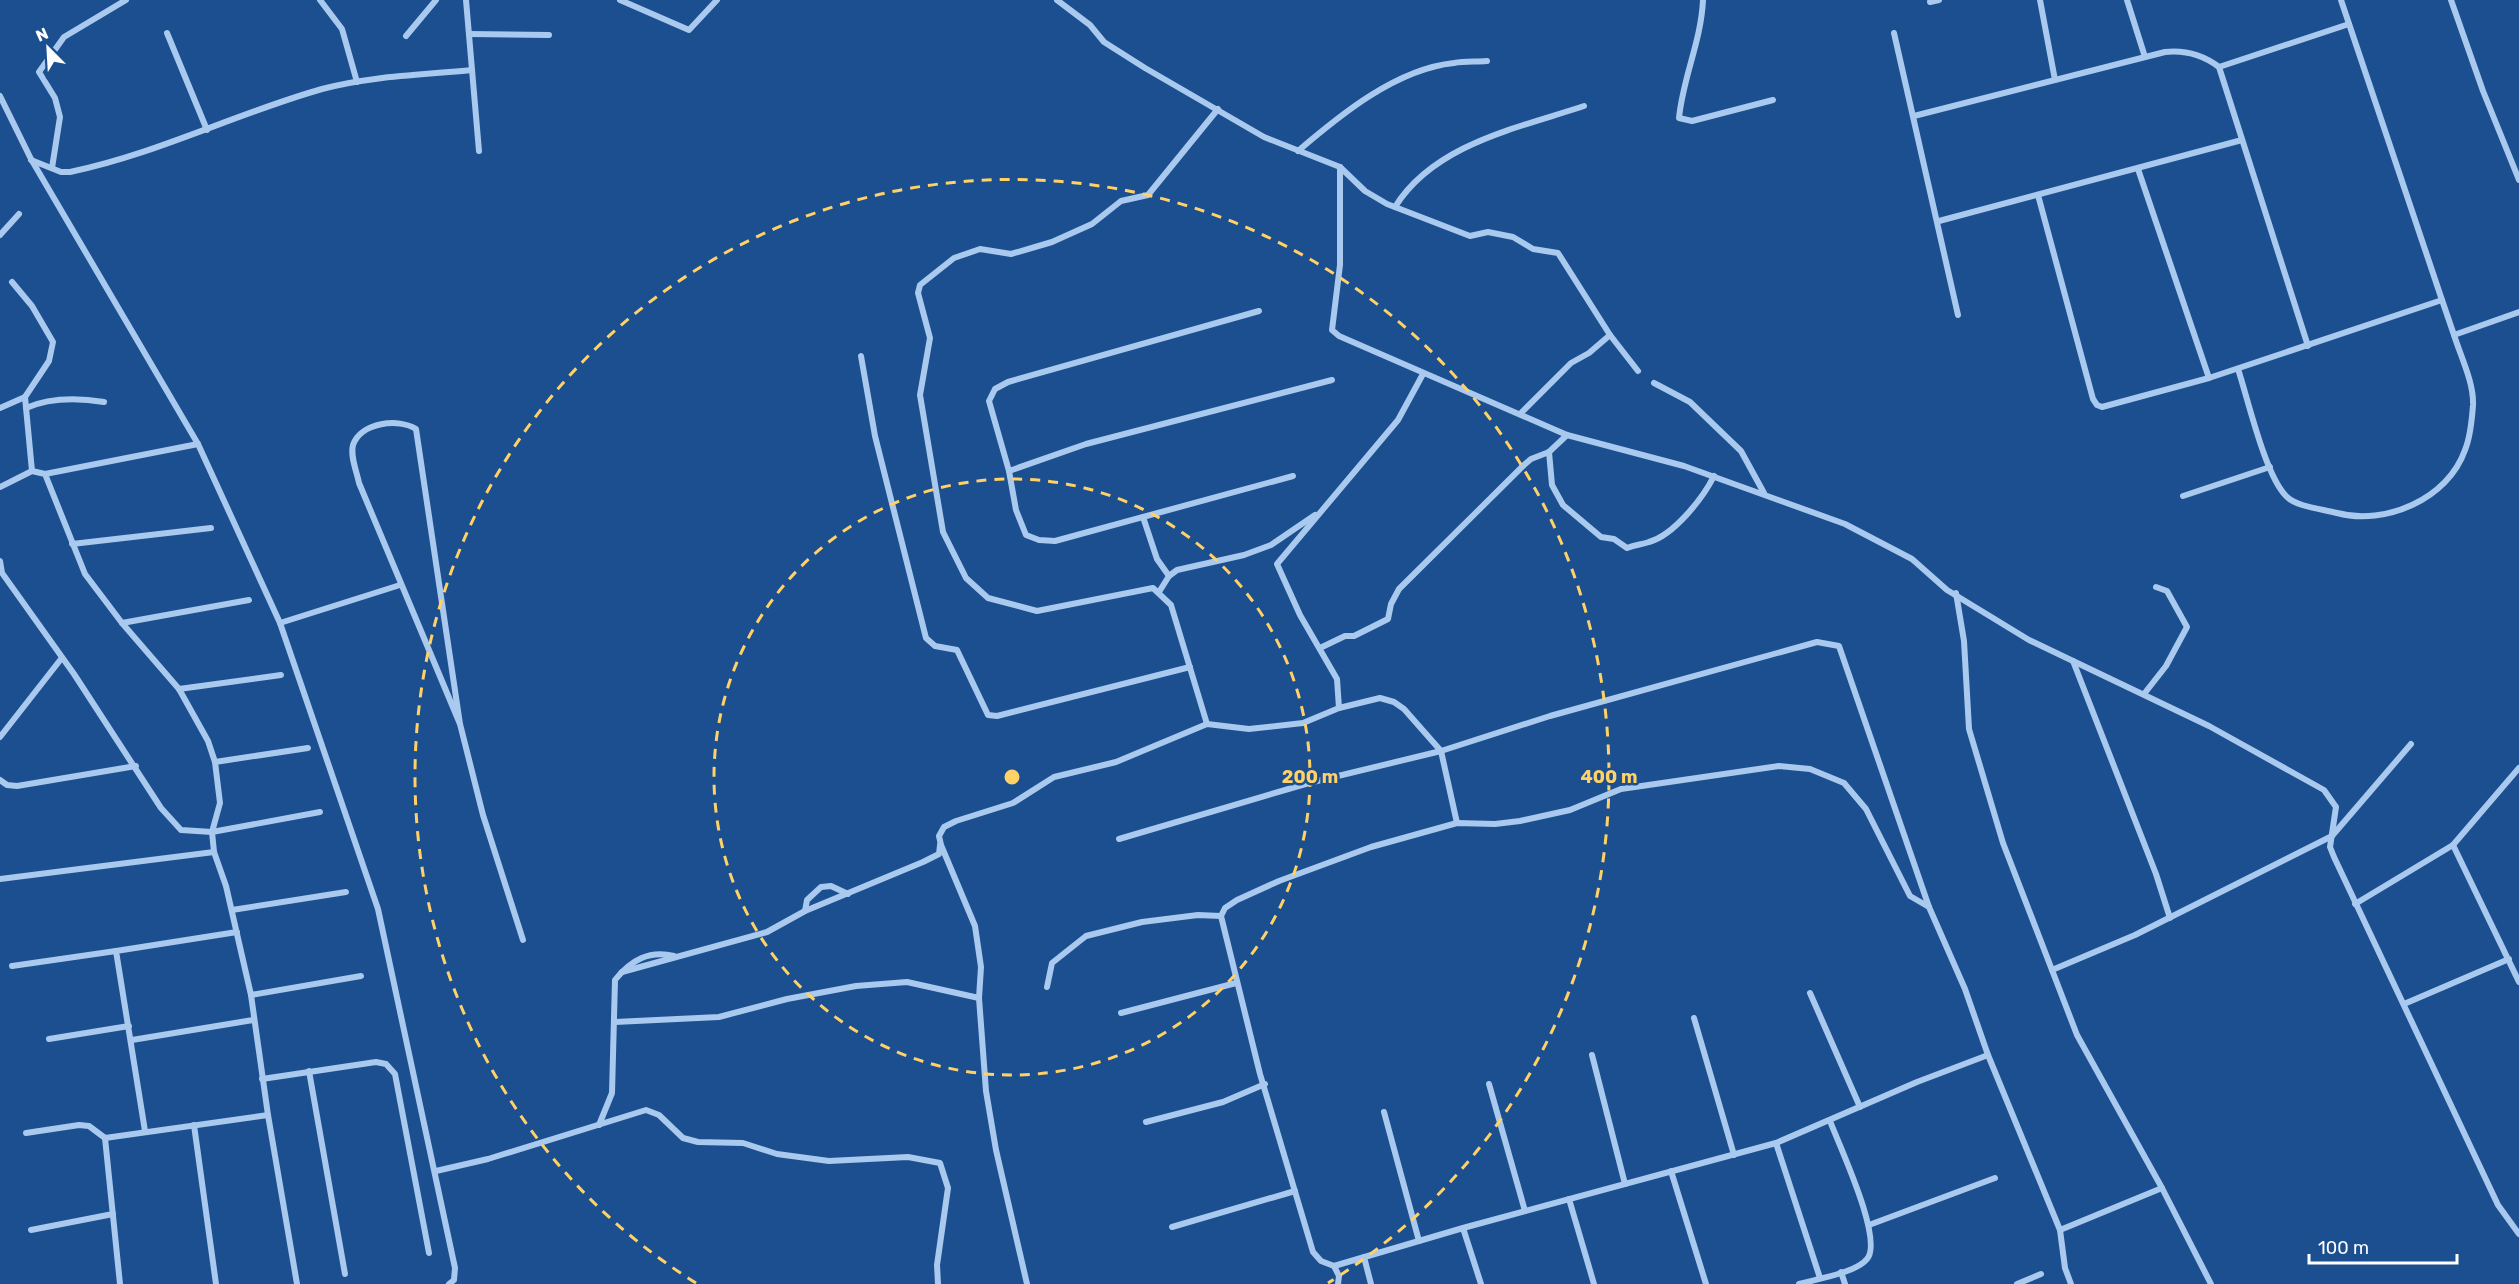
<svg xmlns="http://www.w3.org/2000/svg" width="2519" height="1284" font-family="Rubik,sans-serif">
  <rect width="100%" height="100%" fill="#1b4f8f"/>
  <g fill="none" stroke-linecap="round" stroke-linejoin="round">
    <g stroke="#a9c9ee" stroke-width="6">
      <path d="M320,0L342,29L357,82"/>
      <path d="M466,0L479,151"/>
      <path d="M620,0L689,30L717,0"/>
      <path d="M1057,0L1090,25L1104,42L1145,68L1264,137L1340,167L1365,191L1387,204L1470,236L1488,232L1513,237L1533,249L1558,253L1610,335L1638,371"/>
      <path d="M1703,0C1701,42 1683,77 1679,118L1692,121L1773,100"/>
      <path d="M2040,0L2055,80"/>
      <path d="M2127,0L2145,57"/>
      <path d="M2341,0L2442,300"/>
      <path d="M2451,0L2483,91L2519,180"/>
      <path d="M1930,2L1939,0"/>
      <path d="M167,33L207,130"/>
      <path d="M1894,33L1958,315"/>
      <path d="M469,34L549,35"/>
      <path d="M406,36L436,0"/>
      <path d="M2219,67L2349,24"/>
      <path d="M0,96L31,159L198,444L280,623L378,909L455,1268L454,1280L449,1284"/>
      <path d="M1914,116L2165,52C2184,50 2203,55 2219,67L2308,346"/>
      <path d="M1298,151C1340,115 1396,69 1454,63C1465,61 1476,62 1487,61"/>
      <path d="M31,160L61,172H70C157,154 237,113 322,89C370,76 423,75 472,70"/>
      <path d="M1340,167V265L1332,330L1339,336L1567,435L1684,466L1845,524L1912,559L1947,590L2029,640L2209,726L2324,790L2336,807L2330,847L2334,857L2498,1205L2519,1234"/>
      <path d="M52,168L60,117L55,98L39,72L64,37L126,0"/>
      <path d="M2138,169L2209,378"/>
      <path d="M2038,195L2093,399L2097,405L2102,407L2209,378L2442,300L2454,335L2519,312"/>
      <path d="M1395,207C1434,144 1518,128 1584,106"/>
      <path d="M1939,221L2242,140"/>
      <path d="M0,235L19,214"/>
      <path d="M12,282L32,306L53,342L49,361L25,397L32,471"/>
      <path d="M1259,311L1008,382L995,389L989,401L1009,471L1016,510L1026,535L1039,540L1055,541L1293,476"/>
      <path d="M861,356L875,436L926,638L935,646L957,650L988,715L997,716L1190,667"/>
      <path d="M2238,369C2248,399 2265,475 2286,496C2296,507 2323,509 2337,513C2385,526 2448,499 2465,450C2470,438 2472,419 2473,405C2474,383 2461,357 2454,335"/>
      <path d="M1654,383L1690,402L1741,451L1764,493"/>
      <path d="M0,408L25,397"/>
      <path d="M26,408C49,398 79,398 104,402"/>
      <path d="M1520,414L1571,363L1589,353L1610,335"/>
      <path d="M1549,452L1552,485L1563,505L1601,537L1614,539L1627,548C1636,544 1641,545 1649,542C1674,535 1703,498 1714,476"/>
      <path d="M1009,471L1086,444L1332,380"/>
      <path d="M45,474L198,444"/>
      <path d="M0,487L32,471L45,474L85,574L122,623L179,689L208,741L215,762L220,803L212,832L214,852L226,886L251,995L268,1115L297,1284"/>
      <path d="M2183,496L2270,467"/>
      <path d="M1143,517L1157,559L1169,576"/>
      <path d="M72,544L211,528"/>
      <path d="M0,561L2,573L74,674L161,808L181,830L212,832L320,812"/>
      <path d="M1159,592L1169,576L1177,570L1244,555L1271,545L1315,515"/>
      <path d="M1956,593L1964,641L1969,729L2003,843L2052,970"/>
      <path d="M122,623L249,600"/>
      <path d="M280,623L400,585"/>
      <path d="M1320,648L1345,636H1354L1388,619L1391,604L1399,589L1524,465L1531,459L1549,452L1567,435"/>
      <path d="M2073,661L2156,874L2170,918"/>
      <path d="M179,689L281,675"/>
      <path d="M2144,694L2166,666L2187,627L2167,591L2156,587"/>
      <path d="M1339,708L1337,679L1300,615L1277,564L1398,420L1423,374"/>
      <path d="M460,724L359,483C357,472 350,457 353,445C361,422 399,418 416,429L460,724L483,815L523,940"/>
      <path d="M1207,724L1171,605L1153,588L1037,611L988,598L966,578L943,532L920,395L930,338L918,293L920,285L954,258L980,249L1011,254L1052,242L1092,224L1121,201L1148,195L1218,109"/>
      <path d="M0,737L61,659"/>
      <path d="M215,762L308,748"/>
      <path d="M0,780L7,785L17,786L136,766"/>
      <path d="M1119,839L1309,783L1441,751L1550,716L1817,642L1839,646L1929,907L1965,989L1988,1055L2060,1230L2065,1268L2071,1284"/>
      <path d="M2453,845L2519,982"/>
      <path d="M0,879L214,852"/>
      <path d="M2355,904L2453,845L2519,768"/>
      <path d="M1929,907L1910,896L1866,809L1844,783L1810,769L1779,766L1621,789L1570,810L1520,821L1495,824L1457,823L1371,847L1279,881L1237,900L1225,908L1221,916L1260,1074L1313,1252L1321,1261L1334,1266L1463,1228L1776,1143L1917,1082L1988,1055"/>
      <path d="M232,910L346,892"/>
      <path d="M805,911L807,900L821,887L831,886L848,894"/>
      <path d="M12,966L116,951"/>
      <path d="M622,972L767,932L805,911L923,862L939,854L940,845"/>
      <path d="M1047,987L1052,963L1086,936L1142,922L1198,915L1221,916"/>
      <path d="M1810,993L1860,1107"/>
      <path d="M251,995L361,976"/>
      <path d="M2404,1004L2509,959"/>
      <path d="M1121,1013L1236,983"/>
      <path d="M1694,1018L1734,1155"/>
      <path d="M615,1022L719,1017L787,999L856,986L907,982L979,998"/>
      <path d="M49,1039L129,1026"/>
      <path d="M132,1040L253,1020"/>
      <path d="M1592,1055L1625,1184"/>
      <path d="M309,1071L345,1274"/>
      <path d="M262,1079L376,1062L386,1064L395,1074L429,1253"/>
      <path d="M1489,1084L1525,1211"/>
      <path d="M1384,1112L1419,1241"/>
      <path d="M1146,1122L1223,1102L1265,1084"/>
      <path d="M194,1125L216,1284"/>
      <path d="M599,1125L612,1093L615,980C631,960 649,950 674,956"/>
      <path d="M145,1131L116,951L237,932"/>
      <path d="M26,1133L79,1125L89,1126L105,1138L268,1115"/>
      <path d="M105,1138L120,1284"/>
      <path d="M1776,1143L1820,1278"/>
      <path d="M436,1171L488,1159L646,1110L659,1115L683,1138L698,1142L743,1143L777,1154L829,1161L908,1157L940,1163L948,1188L937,1265L938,1284"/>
      <path d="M1671,1171L1706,1284"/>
      <path d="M1569,1199L1594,1284"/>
      <path d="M1869,1225L1995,1178"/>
      <path d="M1172,1227L1295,1191"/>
      <path d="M1463,1228L1481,1284"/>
      <path d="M31,1230L113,1214"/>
      <path d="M2060,1230L2162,1188"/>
      <path d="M1364,1257L1371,1284"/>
      <path d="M1334,1266L1339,1276L1338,1284"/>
      <path d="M1841,1272L1845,1284"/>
      <path d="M1027,1284L996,1150L986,1091L979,998L981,967L975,926L941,845L939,836L944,827L956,821L1013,803L1054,777L1116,762L1207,724L1249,729L1303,723L1339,708L1380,698L1394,702L1404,709L1441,751L1457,823"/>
      <path d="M1799,1284C1816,1279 1856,1273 1867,1259C1884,1240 1839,1145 1830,1121"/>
      <path d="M2017,1284L2041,1274"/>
      <path d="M2211,1284L2162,1188L2077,1035L2052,970L2135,935L2332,836L2411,744"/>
    </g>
  </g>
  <g fill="none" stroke="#ffd166" stroke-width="3" stroke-dasharray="10 8">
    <circle cx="1012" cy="777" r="298"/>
    <path d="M696 1283A597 597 0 1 1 1328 1283"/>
  </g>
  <circle cx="1012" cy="777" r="9" fill="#ffd166" stroke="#1b4f8f" stroke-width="3"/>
  <g font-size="18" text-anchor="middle" font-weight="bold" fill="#ffd166" stroke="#1b4f8f" stroke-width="5" stroke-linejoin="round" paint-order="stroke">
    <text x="1310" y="783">200 m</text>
    <text x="1609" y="783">400 m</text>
  </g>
  <g transform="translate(48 48) rotate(336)" stroke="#1b4f8f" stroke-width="4.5" paint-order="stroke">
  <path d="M0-4.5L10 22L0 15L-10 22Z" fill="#ffffff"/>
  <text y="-9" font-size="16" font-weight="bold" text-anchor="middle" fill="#ffffff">N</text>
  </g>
  <path d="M2309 1254v9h148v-9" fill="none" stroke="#ffffff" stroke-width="3"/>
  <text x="2318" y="1254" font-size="18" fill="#ffffff" stroke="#1b4f8f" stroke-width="4.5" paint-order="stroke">100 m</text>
</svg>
